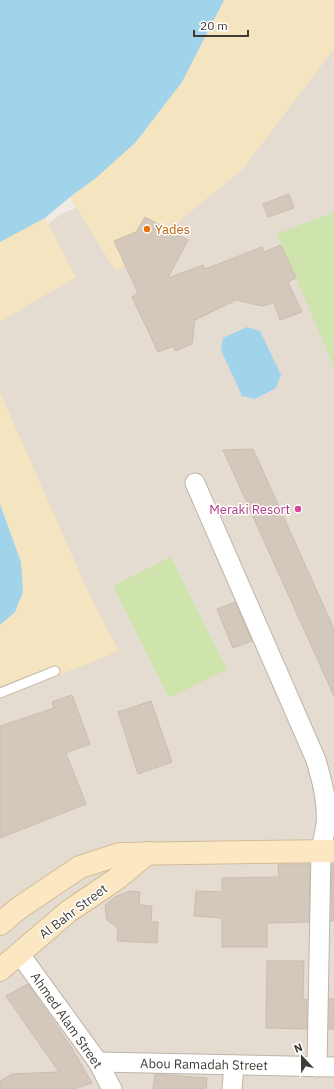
<svg xmlns="http://www.w3.org/2000/svg" width="334" height="1089" font-family="'IBM Plex Sans',sans-serif">
  <rect width="100%" height="100%" fill="#f0ebe3"/>
  <path fill="#e4dcd1" d="M334,0V1089H0V645L36,591L0,499V249L32,236L61,214L96,200Z"/>
  <g fill="#cfe3ad">
    <path d="M334,212V367L277,234Z"/>
    <path d="M171,557L227,669L169,698L113,586Z"/>
  </g>
  <g fill="#f4e4bf">
    <path d="M224,0H334V49L242,170L116,272L70,197L96,178L135,143L182,82Z"/>
    <path d="M45,218L76,277L0,322V242Z"/>
    <path d="M0,392L90,596L119,651L0,699V625L15,612L21,562L0,504Z"/>
  </g>
  <g fill="#a1d3ea">
    <path d="M0,0H224L182,82L135,143L96,178L70,197L45,218L0,242Z"/>
    <path d="M247,327L260,331L281,375L276,388L255,399L242,396L221,350L223,338Z"/>
    <path d="M0,504L21,562L23,592L15,612L0,625Z"/>
  </g>
  <g fill="#d4c8bc" stroke="#cbbdad">
    <path d="M289,194L294,208L268,217L263,204Z"/>
    <path d="M145,217L188,240L168,278L203,265L205,269L262,247L264,252L281,245L296,278L288,282L302,312L280,320L274,303L262,306L236,300L195,320L192,344L175,351L174,346L158,352L132,297L138,293L114,241L136,232Z"/>
    <path d="M253,449L334,629V696L223,450Z"/>
    <path d="M235,602L252,641L233,648L217,609Z"/>
    <path d="M72,695L90,744L66,753L86,804L0,838V726L54,708L52,702Z"/>
    <path d="M151,701L172,762L138,774L118,712Z"/>
    <path d="M278,864H310L309,922L267,923V947H222V918L194,916L196,891L222,892V878L279,877Z"/>
    <path d="M332,864H334V921H331Z"/>
    <path d="M129,891L140,892L139,905L152,906L151,922H158L157,943L117,941L118,928L107,920L105,905L115,897Z"/>
    <path d="M267,961H304L303,1000L307,999V1029L266,1028Z"/>
    <path d="M28,984L70,1045L92,1083L74,1089H0V1081L12,1074L59,1072L6,996Z"/>
    <rect x="329" y="999" width="5" height="30"/>
    <path d="M155,1074L207,1078L206,1089H153Z"/>
  </g>
  <g fill="none" stroke-linecap="round" stroke-linejoin="round">
    <defs>
      <path id="lane" d="M0,693L55,671"/>
      <g id="street">
        <path d="M195,483L316,760C322,781 328,803 326,824C325,833 322,843 321,852L317,1067"/>
        <path d="M19,953L98,1062L112,1089"/>
        <path d="M98,1062L334,1067"/>
        <path d="M232,1089L234,1065"/>
      </g>
      <g id="secondary">
        <path d="M0,924L19,908L80,867L120,854L334,851"/>
        <path d="M0,970L69,911L115,880L148,853"/>
      </g>
    </defs>
    <use href="#lane" stroke="#beb4a9" stroke-width="11"/>
    <use href="#street" stroke="#beb4a9" stroke-width="21"/>
    <use href="#secondary" stroke="#d1bc97" stroke-width="24"/>
    <use href="#lane" stroke="#fff" stroke-width="9"/>
    <use href="#street" stroke="#fff" stroke-width="19"/>
    <use href="#secondary" stroke="#fbe8c2" stroke-width="22"/>
  </g>
  <circle fill="#e8710a" stroke="#fff" stroke-width="1.5" cx="147" cy="229" r="4"/>
  <circle fill="#d1479c" stroke="#fff" stroke-width="1.5" cx="298" cy="509" r="4"/>
  <g text-anchor="middle" stroke-width="3" stroke-linejoin="round" paint-order="stroke">
    <g font-size="13" fill="#c56008" stroke="#fff" text-anchor="start">
      <text x="155" y="234">Yades</text>
    </g>
    <g font-size="13" fill="#b23c85" stroke="#fff" text-anchor="end">
      <text x="290" y="514">Meraki Resort</text>
    </g>
    <g font-size="13" fill="#413b33" stroke="#fff">
      <text transform="translate(73 911) rotate(-37)" y="5">Al Bahr Street</text>
      <text transform="translate(67 1020) rotate(55)" y="5">Ahmed Alam Street</text>
      <text transform="translate(204 1064) rotate(1)" y="5">Abou Ramadah Street</text>
    </g>
  </g>
  <g transform="translate(302 1057) rotate(338)" stroke="#ffffff" stroke-width="3" paint-order="stroke">
  <path d="M0-3L7 15L0 10L-7 15Z" fill="#413b33"/>
  <text y="-6" font-size="11" font-weight="bold" text-anchor="middle" fill="#413b33">N</text>
  </g>
  <path d="M194 30v6h54v-6" fill="none" stroke="#413b33" stroke-width="2"/>
  <text x="200" y="30" font-size="12" fill="#413b33" stroke="#ffffff" stroke-width="3" paint-order="stroke">20 m</text>
</svg>
